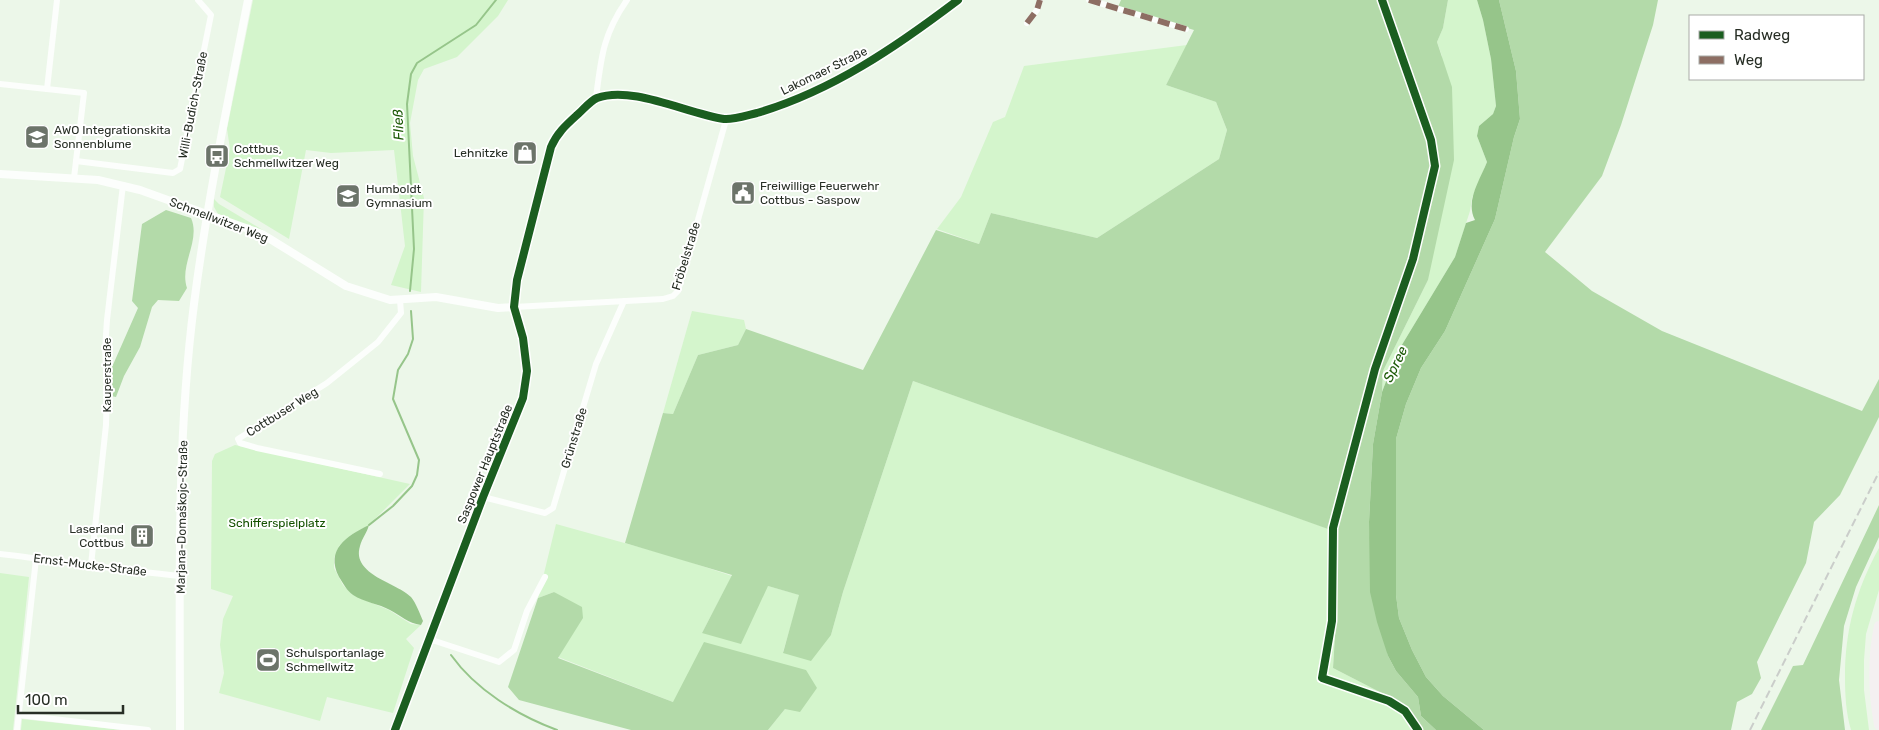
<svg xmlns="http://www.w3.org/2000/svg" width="1879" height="730" font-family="Rubik,sans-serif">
  <rect width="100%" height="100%" fill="#ecf7e9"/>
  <g fill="#d4f5cc">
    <path d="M253,0H508L498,16L457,57L424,69L418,80L410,123L413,156L424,198L421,292L391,285L405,246L394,150L331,153L306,150L289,239L220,197L230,149L227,129Z"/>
    <path d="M1448,0H1477L1483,20L1491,59L1496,106L1493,114L1479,126L1477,136L1487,162L1472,198L1470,211L1455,257L1397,353L1382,392L1383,371L1428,280L1442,56L1437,42L1443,28Z"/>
    <path d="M1187,45L1166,85L1216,102L1227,130L1219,159L1097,238L991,213L979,244L937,229L961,197L993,122L1005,117L1024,66Z"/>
    <path d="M214,199L219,204L271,235L218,214L214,207Z"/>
    <path d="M692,311L744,320L746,329L738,345L698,355L673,414L663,413Z"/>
    <path d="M913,381L1329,529L1336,619L1333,668L1405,705L1422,730H768L785,709L817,688L673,702L558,657L582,618L554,592L538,598L556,524L675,557L732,576L702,633L768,586L800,595L783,652L831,635L843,592Z"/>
    <path d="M235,445L410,484L369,525L351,535L339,546L334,558V568L343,585L353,595L389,610L411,624L421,625L406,639L414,648L393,713L327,697L320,721L219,693L224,673L220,645L223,619L233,596L211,589L212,461L215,454Z"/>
    <path d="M1879,548V590L1866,634L1864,660V690L1869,730H1851C1846,713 1845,695 1845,677C1845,630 1856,590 1879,548Z"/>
    <path d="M0,573L29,577L13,730H0Z"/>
    <path d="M22,719L122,730H21Z"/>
  </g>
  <g fill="#b3daa9">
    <path d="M1121,0H1448L1443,28L1437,42L1452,87L1454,160L1428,280L1383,371L1382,392L1373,444L1369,522L1371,553L1388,656L1396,671L1418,697L1421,716L1436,730H1422L1405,705L1333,668L1336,619L1328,529L913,381L843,592L831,635L811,661L783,653L799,595L768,586L741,644L702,633L732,575L625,543L663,413L673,414L698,355L738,345L746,329L863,370L936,230L979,244L991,213L1097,238L1219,159L1227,130L1216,102L1166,85L1194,30L1118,7Z"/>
    <path d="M1499,0H1658L1653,25L1621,125L1602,176L1545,252L1592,291L1662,331L1862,411L1879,379V417L1840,495L1814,522L1806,563L1757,662L1761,678L1752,694L1737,702L1731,730H1484L1443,696L1426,677L1412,650L1399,618L1396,595V439L1406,404L1421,368L1445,331L1495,219L1514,137L1520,119L1516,71Z"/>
    <path d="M166,210L191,218C201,240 179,265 187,288L179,301L158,300L152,307L140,347L124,376L116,397L111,396L112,367L138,308L132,301L142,224Z"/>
    <path d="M1879,505V537L1856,587L1844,626L1839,680L1845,730H1761L1793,666L1803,665Z"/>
    <path d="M554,592L582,607L583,618L558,658L673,702L704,642L806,670L817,688L800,712L785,709L768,730H631L519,700L508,687L538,598Z"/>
  </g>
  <g fill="#96c58a">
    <path d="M1477,0H1499L1516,71L1520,119L1514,137L1495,219L1445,331L1421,368L1406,404L1396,439V595L1399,618L1412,650L1426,677L1443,696L1484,730H1436L1421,716L1418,697L1396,671L1388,656L1377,622L1370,592L1369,522L1373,444L1382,392L1397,353L1455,257L1466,223L1475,220C1465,201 1480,180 1487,162L1477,136L1479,126L1493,114L1496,106L1491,59L1483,20Z"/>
    <path d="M369,525C367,533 362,538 360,546C351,575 398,583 411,597C416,603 420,614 423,621L421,625C408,623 401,616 390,610C379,604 364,602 353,595C347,591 343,583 339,577C325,549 347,536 369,525Z"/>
  </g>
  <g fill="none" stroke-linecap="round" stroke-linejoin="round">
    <g stroke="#96c58a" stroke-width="2">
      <path d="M410,291L414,249L407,104L411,74L417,63L476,25L496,0"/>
      <path d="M369,525L393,506L412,486L417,475L419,460L393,399L398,370L408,354L413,339L411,311"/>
      <path d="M451,655C476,690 517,715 557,730"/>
    </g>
    <g stroke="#fcfefc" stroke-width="6">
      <path d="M1089,0L1186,29"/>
      <path d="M1027,23L1037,10L1040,0"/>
      <path d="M0,84L84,93L74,178"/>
      <path d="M47,89L57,0"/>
      <path d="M596,98L626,95L726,120L756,113L800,98L883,54L958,0"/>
      <path d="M596,98C601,58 603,34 627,0"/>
      <path d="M76,161L173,173L180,169L211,15L198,0"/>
      <path d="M514,307L663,299L673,296L678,291L726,120"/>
      <path d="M380,474L257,448L240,443L238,439L327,383L378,342L401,313L400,300"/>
      <path d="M483,497L545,513L553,508L596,364L624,301"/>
      <path d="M0,554C60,561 120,570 180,576"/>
      <path d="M91,565L106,425L107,386L105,350L107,320L123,185"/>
      <path d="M429,639L499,662L514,650L527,611L545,577"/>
      <path d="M19,715L148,730"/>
      <path d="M17,730L36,559"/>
      <path d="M395,730L483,497L523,398L527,371L523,338L514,307L517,280L551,147L561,129L596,98"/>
    </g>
    <g stroke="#fcfefc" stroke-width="8">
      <path d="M0,174L98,180L140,190L262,234L346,286L390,300L436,297L498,308L514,307"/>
      <path d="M180,730C180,588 176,445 194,304C207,202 228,101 248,0"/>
    </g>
    <path stroke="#f4f0f1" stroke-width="10" d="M1879,626C1872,659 1873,692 1879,725"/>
    <path stroke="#cacdca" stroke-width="2" stroke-dasharray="8 4" stroke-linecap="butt" d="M1750,730L1879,472"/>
    <g stroke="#8d6e63" stroke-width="6" stroke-dasharray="12 6" stroke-linecap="butt">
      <path d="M1089,0L1186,29"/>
      <path d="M1027,23L1037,10L1040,0"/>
    </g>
    <defs>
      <g id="cycleway">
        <path d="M1382,0L1431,140L1435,166L1413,259L1375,369L1333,528L1332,621L1322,678L1389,701L1405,711L1418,730"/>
        <path d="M395,730L483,497L523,398L527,371L523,338L514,307L517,280L551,147C557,133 566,125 577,115C583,110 590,101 597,98C632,85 688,114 724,119C733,120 748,115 757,113C832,91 896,47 958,0"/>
      </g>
    </defs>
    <use href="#cycleway" stroke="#fff" stroke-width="11"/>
    <use href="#cycleway" stroke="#1b5e20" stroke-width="8"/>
  </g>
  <defs>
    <symbol id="school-square" viewBox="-11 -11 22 22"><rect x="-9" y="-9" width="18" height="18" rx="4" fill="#6c746a" stroke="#fff"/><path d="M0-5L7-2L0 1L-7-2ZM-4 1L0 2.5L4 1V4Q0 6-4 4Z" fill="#fff"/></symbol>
    <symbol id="shop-square" viewBox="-11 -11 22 22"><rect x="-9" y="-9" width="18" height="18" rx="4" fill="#6c746a" stroke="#fff"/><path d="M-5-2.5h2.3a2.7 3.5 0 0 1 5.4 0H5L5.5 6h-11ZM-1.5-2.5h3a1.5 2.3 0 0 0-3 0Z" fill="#fff"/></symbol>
    <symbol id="bus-square" viewBox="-11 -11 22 22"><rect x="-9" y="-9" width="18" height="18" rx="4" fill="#6c746a" stroke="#fff"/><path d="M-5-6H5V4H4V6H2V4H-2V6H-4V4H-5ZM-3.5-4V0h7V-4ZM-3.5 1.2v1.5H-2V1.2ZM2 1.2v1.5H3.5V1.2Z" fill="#fff"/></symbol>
    <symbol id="civic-square" viewBox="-11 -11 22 22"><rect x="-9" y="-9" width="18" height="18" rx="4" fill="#6c746a" stroke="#fff"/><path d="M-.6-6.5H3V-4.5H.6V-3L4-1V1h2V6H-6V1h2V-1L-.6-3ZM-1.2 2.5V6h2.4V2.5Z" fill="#fff"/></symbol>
    <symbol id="building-square" viewBox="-11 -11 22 22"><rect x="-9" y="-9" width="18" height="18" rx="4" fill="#6c746a" stroke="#fff"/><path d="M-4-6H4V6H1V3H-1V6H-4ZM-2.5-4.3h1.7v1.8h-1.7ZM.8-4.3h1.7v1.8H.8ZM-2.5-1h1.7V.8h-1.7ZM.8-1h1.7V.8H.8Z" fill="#fff"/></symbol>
    <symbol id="stadium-square" viewBox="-11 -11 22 22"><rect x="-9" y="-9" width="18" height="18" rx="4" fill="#6c746a" stroke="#fff"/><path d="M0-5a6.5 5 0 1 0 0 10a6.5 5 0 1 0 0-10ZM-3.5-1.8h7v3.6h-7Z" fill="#fff"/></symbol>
  </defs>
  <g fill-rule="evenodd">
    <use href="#school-square" x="23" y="123" width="28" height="28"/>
    <use href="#shop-square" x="511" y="139" width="28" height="28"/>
    <use href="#bus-square" x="203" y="142" width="28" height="28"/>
    <use href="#civic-square" x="729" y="179" width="28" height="28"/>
    <use href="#school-square" x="334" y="182" width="28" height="28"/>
    <use href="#building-square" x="128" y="522" width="28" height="28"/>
    <use href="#stadium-square" x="254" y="646" width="28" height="28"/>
  </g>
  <g text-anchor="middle" stroke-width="4" stroke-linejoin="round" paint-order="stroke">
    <g font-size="12" fill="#272e25" stroke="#fff">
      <text transform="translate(824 71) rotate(-26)" y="4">Lakomaer Straße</text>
      <text transform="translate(193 105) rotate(-79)" y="4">Willi-Budich-Straße</text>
      <text transform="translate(219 220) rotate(21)" y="4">Schmellwitzer Weg</text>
      <text transform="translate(686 256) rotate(-73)" y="4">Fröbelstraße</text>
      <text transform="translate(107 375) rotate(-90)" y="4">Kauperstraße</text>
      <text transform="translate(282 412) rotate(-32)" y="4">Cottbuser Weg</text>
      <text transform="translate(574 438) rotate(-73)" y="4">Grünstraße</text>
      <text transform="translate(485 464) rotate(-68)" y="4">Saspower Hauptstraße</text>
      <text transform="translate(182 517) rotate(-89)" y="4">Marjana-Domaškojc-Straße</text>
      <text transform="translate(90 565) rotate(7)" y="4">Ernst-Mucke-Straße</text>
    </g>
    <g font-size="12" fill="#272e25" stroke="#fff" text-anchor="start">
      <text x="54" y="134">AWO Integrationskita<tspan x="54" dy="14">Sonnenblume</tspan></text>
      <text x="234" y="153">Cottbus,<tspan x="234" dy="14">Schmellwitzer Weg</tspan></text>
      <text x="508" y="157" text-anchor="end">Lehnitzke</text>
      <text x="760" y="190">Freiwillige Feuerwehr<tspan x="760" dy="14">Cottbus - Saspow</tspan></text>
      <text x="366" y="193">Humboldt<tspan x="366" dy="14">Gymnasium</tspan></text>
      <text x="124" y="533" text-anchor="end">Laserland<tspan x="124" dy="14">Cottbus</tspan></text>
      <text x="286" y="657">Schulsportanlage<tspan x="286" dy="14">Schmellwitz</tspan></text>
    </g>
    <g font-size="12" fill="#145100" stroke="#fff">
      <text x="277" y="527">Schifferspielplatz</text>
    </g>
    <g font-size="14" font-style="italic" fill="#1d5a08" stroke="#fff">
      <text transform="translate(398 125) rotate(-92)" y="5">Fließ</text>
      <text transform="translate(1395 364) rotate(-64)" y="5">Spree</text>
    </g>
  </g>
  <rect x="1689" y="15" width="175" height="65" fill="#ffffff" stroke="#a9aba8"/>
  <rect x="1699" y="31" width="25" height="8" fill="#1b5e20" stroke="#a9aba8"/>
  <text x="1734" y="40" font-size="15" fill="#272e25">Radweg</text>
  <rect x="1699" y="56" width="25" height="8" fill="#8d6e63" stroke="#a9aba8"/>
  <text x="1734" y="65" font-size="15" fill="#272e25">Weg</text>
  <path d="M18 705v8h105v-8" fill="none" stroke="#272e25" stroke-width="2.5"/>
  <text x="25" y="705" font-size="15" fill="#272e25" stroke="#ffffff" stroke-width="4" paint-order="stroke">100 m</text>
</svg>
